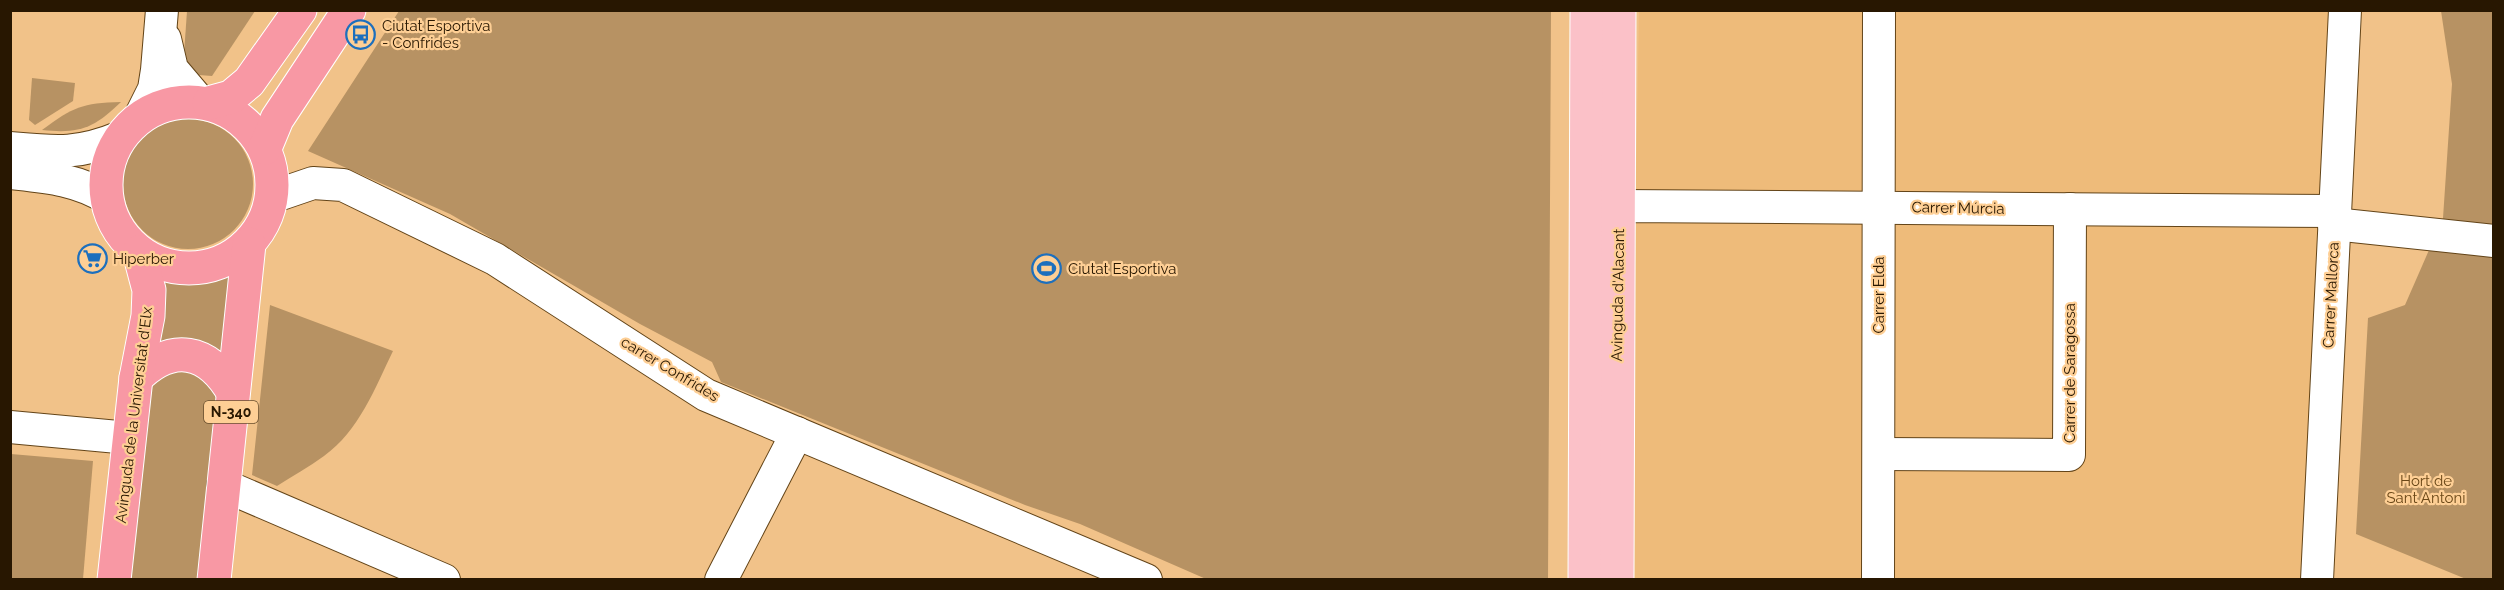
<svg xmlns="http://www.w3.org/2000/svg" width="2504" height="590" font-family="Raleway,sans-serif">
  <rect width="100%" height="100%" fill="#f1c289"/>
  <path fill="#eebb7a" d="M1639,11H2345L2304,579L1629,580Z"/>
  <g fill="#b79263">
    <path d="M187,11H255L212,76L199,75L185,62L184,54Z"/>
    <path d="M399,11H1551L1548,579H1206L1080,524L1025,505L721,382L712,362L640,324L450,214L308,151Z"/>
    <path d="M2441,11H2493V579H2466L2356,534L2368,318L2405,305L2443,218L2452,84Z"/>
    <path d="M32,78L75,83L73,101L35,125L29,120Z"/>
    <path d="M121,102C94,128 80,134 42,130C73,107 82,103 121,102Z"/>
    <circle cx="188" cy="184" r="65"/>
    <path d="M235,271L227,357L160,351L158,277C185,283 210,281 235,271Z"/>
    <path d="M270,305L393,351C375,388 359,431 324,456C309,467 292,476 277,486L252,475Z"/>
    <path d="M200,363L224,391L205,579L126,580L145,384L168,368Z"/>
    <path d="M11,454L93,461L83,579H11Z"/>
  </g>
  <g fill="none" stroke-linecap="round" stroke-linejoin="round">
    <defs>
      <g id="minor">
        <path d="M165,39L172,69L200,102"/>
        <path d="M140,117L154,89L157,70L162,10"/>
        <path d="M10,148C55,152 78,155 121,137"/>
        <path d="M10,173C46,177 76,179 107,198"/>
        <path d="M272,197L313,183L343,185L495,259L706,395L1146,580"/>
        <path d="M1594,214L1609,207L1619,206L2335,211"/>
        <path d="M2334,224L2494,241"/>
        <path d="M10,427L129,438"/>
        <path d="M1879,454L2069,455L2070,209"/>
        <path d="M223,485L444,580"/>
        <path d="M721,580L797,433"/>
        <path d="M1878,580L1879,10"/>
        <path d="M2317,580L2345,10"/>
      </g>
      <g id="major">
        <path d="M1585,580L1587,10"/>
        <path d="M1617,580C1617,390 1619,200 1619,10"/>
      </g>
      <g id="highway">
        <circle cx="189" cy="185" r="83"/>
        <path d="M209,103L231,97L249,82L300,10"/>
        <path d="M265,148L277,119L349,10"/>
        <path d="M136,378C172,342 208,349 233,392"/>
        <path d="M114,580L136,378L148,316L149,290L139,252"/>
        <path d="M214,580L249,244"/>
      </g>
    </defs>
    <use href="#minor" stroke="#634418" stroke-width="34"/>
    <use href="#major" stroke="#fff" stroke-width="35"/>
    <use href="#highway" stroke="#fff" stroke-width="35"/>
    <use href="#minor" stroke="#fff" stroke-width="32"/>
    <use href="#major" stroke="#fbc1c8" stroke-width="33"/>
    <use href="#highway" stroke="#f898a4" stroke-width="33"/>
  </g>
  <defs>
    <symbol id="bus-ring" viewBox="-11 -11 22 22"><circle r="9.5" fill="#fecf95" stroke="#1d6fbd" stroke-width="1.5"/><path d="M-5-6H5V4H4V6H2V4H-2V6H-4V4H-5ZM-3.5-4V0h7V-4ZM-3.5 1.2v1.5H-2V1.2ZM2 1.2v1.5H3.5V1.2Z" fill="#1d6fbd"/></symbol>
    <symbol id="supermarket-ring" viewBox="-11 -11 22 22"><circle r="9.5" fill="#fecf95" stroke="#1d6fbd" stroke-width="1.5"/><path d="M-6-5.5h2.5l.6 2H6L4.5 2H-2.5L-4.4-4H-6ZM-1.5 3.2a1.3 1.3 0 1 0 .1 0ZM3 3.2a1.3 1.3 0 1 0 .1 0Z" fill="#1d6fbd"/></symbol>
    <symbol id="stadium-ring" viewBox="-11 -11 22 22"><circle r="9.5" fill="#fecf95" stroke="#1d6fbd" stroke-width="1.5"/><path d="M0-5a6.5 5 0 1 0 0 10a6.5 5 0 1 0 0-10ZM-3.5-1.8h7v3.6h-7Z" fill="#1d6fbd"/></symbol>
  </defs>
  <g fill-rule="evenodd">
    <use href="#bus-ring" x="344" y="18" width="33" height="33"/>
    <use href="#supermarket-ring" x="76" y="242" width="33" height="33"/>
    <use href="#stadium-ring" x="1030" y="252" width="33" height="33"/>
  </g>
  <g text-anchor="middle" stroke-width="4.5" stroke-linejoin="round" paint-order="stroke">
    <rect fill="#fecf95" stroke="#684e2d" stroke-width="1.5" x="204" y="401" width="54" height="22" rx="4.5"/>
    <g font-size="14" font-weight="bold" fill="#281701">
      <text x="231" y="417">N-340</text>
    </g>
    <g font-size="15" fill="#281701" stroke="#fecf95" text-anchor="start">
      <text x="382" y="31">Ciutat Esportiva<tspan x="382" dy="17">- Confrides</tspan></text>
      <text x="113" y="264">Hiperber</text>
      <text x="1068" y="274">Ciutat Esportiva</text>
    </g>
    <g font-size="15" fill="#281701" stroke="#fecf95">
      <text transform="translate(1958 208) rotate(1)" y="5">Carrer Múrcia</text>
      <text transform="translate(1618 295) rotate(-89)" y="5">Avinguda d'Alacant</text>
      <text transform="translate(1879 295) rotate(-90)" y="5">Carrer Elda</text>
      <text transform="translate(2331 295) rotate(-87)" y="5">Carrer Mallorca</text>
      <text transform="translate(670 369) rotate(31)" y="5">carrer Confrides</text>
      <text transform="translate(2070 373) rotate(-90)" y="5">Carrer de Saragossa</text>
      <text transform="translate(134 415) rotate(-83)" y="5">Avinguda de la Universitat d'Elx</text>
    </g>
    <g font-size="15" fill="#6b4818" stroke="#fecf95">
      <text x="2426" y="486">Hort de<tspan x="2426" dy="17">Sant Antoni</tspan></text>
    </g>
  </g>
  <rect width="2504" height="590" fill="none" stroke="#281701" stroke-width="24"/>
</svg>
